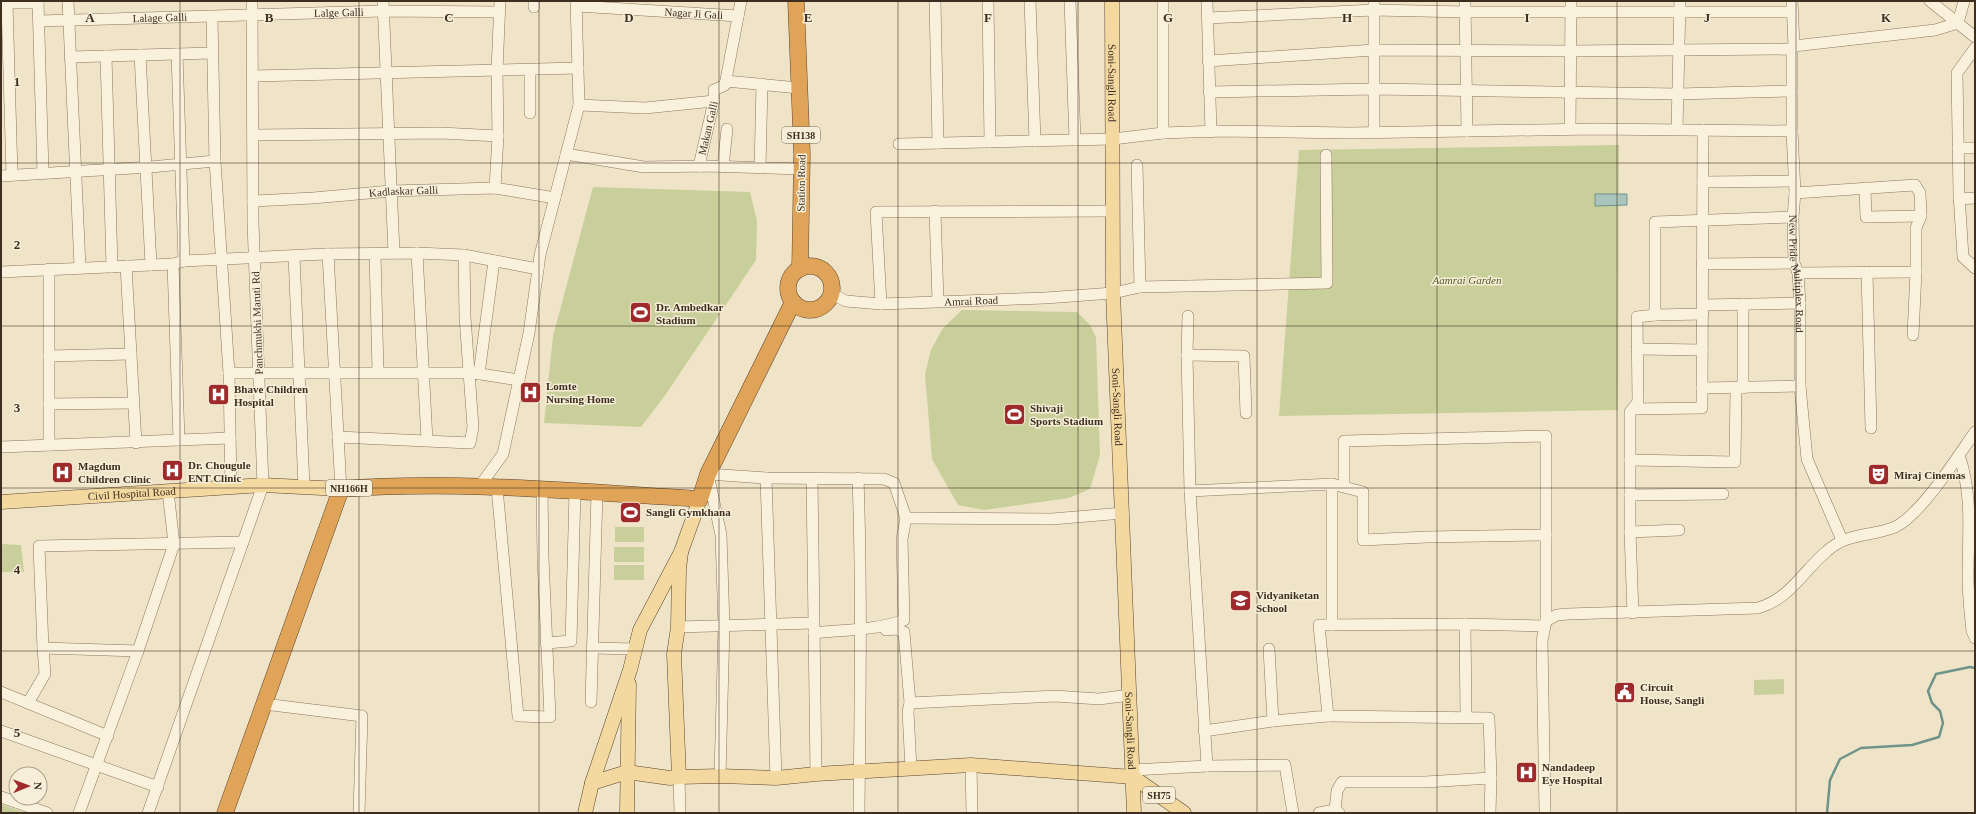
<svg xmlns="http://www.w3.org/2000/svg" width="1976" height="814" font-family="Georgia,serif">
  <rect width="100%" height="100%" fill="#f0e4c8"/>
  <g fill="#c9cf9b">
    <path d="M1619,145L1618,410L1279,416L1299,150Z"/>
    <path d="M593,187L750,192L757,221L756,260L666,394L641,427L544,423L553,336Z"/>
    <path d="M962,310L1077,312L1090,325L1096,337L1100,455L1090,489L1069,498L984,510L958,505L932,459L925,374L931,350L943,328Z"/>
    <rect x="615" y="527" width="29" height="15"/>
    <path d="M1,544L21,545L24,572H1Z"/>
    <rect x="614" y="547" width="30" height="15"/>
    <rect x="614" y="565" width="30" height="15"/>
    <path d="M1784,679V694L1754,695V680Z"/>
    <path d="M1,804L25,813H1Z"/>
  </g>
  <path fill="#a9c4bc" stroke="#6f938a" d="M1627,194V205L1595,206V194Z"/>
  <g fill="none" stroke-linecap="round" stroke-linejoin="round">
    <path stroke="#6f938a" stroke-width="2.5" d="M1827,813L1830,780L1840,759L1861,748L1912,745L1939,737L1943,723L1940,711L1932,703L1928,691L1936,674L1970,667L1975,668"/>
    <defs>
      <g id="minor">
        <path d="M38,1L43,173"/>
        <path d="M68,1L80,267"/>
        <path d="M383,1L394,253"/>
        <path d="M534,1V7"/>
        <path d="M935,1L938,143"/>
        <path d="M988,1L990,142"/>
        <path d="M1030,1L1035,141"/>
        <path d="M1070,1L1075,140"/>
        <path d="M1207,1L1211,132"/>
        <path d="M1374,1V133"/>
        <path d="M1465,1L1467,131"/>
        <path id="s1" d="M1792,1L1794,46L1792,49V131L1795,193L1793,217L1794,263L1798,273L1800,303V386L1807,459L1842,540"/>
        <path d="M1930,1L1975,37"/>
        <path d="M1,3H38"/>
        <path d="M7,3L12,175"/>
        <path id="s2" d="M577,6L738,16"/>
        <path d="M212,17L215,161L229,373L231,487"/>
        <path d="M1208,18L1374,10L1466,12H1792"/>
        <path id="s3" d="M39,21L383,11L498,12"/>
        <path d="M1794,46L1935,30L1958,23L1964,1"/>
        <path d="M1975,48L1957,73L1959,194L1963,257L1975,268"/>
        <path d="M177,54L184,261L173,264L179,440"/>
        <path d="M106,56L112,267"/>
        <path d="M70,57L212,53"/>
        <path d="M1208,61L1374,50L1571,51L1792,49"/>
        <path d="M530,70V113"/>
        <path d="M253,76L578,68"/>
        <path d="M726,81L799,88"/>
        <path d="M1209,92L1374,89L1678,94L1792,91"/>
        <path d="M579,105L645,108L714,101"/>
        <path d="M1570,129L1571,1"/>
        <path d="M1677,129L1680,1"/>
        <path d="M1163,133V1"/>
        <path d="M253,135L441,133L498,136"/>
        <path d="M899,144L1113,139L1163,133L1219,131L1350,133L1594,129L1792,131"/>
        <path d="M1958,148H1975"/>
        <path d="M566,154L644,167L707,166L802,169"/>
        <path d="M1137,165L1140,287"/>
        <path id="s4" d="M699,166L714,101V90L725,85L741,1"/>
        <path d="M723,167L727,129"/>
        <path d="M760,168L762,84"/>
        <path d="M1,176L150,167L215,161"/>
        <path d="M1703,182L1794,181"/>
        <path d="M495,188L498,136L497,71L500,1"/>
        <path d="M1865,188L1866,217L1921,216"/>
        <path d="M1795,193L1915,185L1920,193L1921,216L1916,228V272L1798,273"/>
        <path d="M1959,199L1975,198"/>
        <path id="s5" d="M253,201L313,198L391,191L495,188L555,198"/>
        <path d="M935,211L938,301"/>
        <path d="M417,253L464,255L538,269"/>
        <path d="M328,254L341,489"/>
        <path d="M375,254L378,372"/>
        <path d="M294,256L304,487"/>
        <path d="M184,261L325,254L417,253L427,440"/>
        <path d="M1702,264L1794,263"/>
        <path d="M151,265L173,264"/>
        <path d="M126,266L136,443"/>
        <path d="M1,272L151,265L140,55"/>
        <path d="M1867,272L1871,428"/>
        <path id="s6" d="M832,294L846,301L881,304L1045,298L1113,293L1140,287L1327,283L1326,155"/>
        <path d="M881,304L876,212L1113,211"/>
        <path d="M1743,304V388"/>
        <path d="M1703,305L1800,303"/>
        <path d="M1703,314L1655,315V222L1793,217"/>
        <path d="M1188,316L1187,355L1190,491L1207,766L1285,765L1293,813"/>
        <path d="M1913,335L1916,272"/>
        <path d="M1637,349L1702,350"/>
        <path d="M1187,355L1244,356L1246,413"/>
        <path d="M49,356L131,354"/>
        <path d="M229,373H474L519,380"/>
        <path d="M479,374L494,261"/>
        <path d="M1702,388L1800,386"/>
        <path d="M49,404L133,403"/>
        <path d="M1633,409L1702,408L1703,130"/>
        <path d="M338,437L470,443L473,427L465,317L464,255"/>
        <path d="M49,445V269"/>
        <path d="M1,447L230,438"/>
        <path d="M1959,455C1973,496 1968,533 1968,576C1968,594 1970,613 1972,631L1975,638"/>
        <path d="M1630,460L1735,462L1736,388"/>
        <path d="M766,478L776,778"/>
        <path d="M858,478C862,590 860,701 859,813"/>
        <path d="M1344,486V441L1546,436V621L1542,641L1545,813"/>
        <path d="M479,487L503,454L529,333L540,255L579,105L576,1"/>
        <path d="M497,488L518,716L550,717L543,558L542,489"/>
        <path d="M1190,491L1332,484L1363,492V540L1427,537L1546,535"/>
        <path d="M1630,495L1723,494"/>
        <path d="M906,518L1052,519L1123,513"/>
        <path d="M1630,532L1679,530"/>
        <path d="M1633,613L1630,532V412L1638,402L1637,317L1655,315"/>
        <path d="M1546,621L1557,615L1568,614L1758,608C1790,599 1803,571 1827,551C1848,532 1871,537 1895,527C1921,515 1958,456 1975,432"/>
        <path d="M1465,624L1466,717"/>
        <path d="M1332,625V484"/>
        <path d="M814,626L816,774"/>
        <path d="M678,627L814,623L812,478"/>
        <path d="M886,630L895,629L904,632L910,703L908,711L911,769"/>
        <path d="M546,643L571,641L575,492"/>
        <path d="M593,648L635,649"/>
        <path d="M1269,649L1273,721L1328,716L1319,625L1465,624L1544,626"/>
        <path d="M138,651L43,648L39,546L243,542"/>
        <path d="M1,692L108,736"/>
        <path d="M591,702L597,493"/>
        <path d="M28,703L45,674L43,648"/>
        <path d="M910,703L1055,696L1099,699L1130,695"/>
        <path d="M264,704L362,716L359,813"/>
        <path d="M1328,716L1489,718L1491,778L1490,813"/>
        <path d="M1,731L158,787"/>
        <path d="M1204,731L1273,721"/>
        <path d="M971,765L972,813"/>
        <path d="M1133,770L1207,766"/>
        <path d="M720,776L724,626L721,535L708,474L766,478L884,479L894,483L906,518L902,539L904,620C878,630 842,630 814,633"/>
        <path d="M679,777L680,813"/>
        <path d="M1,797L47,813"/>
        <path d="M1335,810L1337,791L1342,782H1425L1491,778"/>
        <path d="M79,813L138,651L174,544L168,491"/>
        <path d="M148,813L263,485L253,223L252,1"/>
        <path d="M1319,813L1335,810L1339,813"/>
      </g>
      <g id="major">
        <path id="s7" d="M1112,1L1113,293L1134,813"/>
        <path id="s8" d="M1,502L263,485L341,489"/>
        <path d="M679,777L720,776L776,778L816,774L971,765L1133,777L1184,813"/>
        <path d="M592,783L630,670L640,630L681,552L700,499"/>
        <path d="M585,813L592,783L627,772L670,778L679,777L674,654L678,627L679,569L681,552"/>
        <path d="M627,813L629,684"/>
      </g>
      <g id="highway">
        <path d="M796,1L802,154L800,269"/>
        <circle cx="810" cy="288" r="22"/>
        <path d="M225,813L341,489C461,480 581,492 700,499L708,474L793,302"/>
      </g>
    </defs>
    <use href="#minor" stroke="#8d765c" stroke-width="12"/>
    <use href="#major" stroke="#5b4430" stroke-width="15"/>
    <use href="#highway" stroke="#5b4430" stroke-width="17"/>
    <use href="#minor" stroke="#faf1dc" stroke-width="11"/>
    <use href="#major" stroke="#f3d9a0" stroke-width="14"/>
    <use href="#highway" stroke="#e0a458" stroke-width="16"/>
  </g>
  <path fill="none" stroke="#3d2e20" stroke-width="1" stroke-opacity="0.55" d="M180,1V813M359,1V813M539,1V813M719,1V813M898,1V813M1078,1V813M1257,1V813M1437,1V813M1617,1V813M1796,1V813M1,163H1975M1,326H1975M1,488H1975M1,651H1975"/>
  <defs>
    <symbol id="stadium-square" viewBox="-11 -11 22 22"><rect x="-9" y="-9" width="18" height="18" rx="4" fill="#9e2a2b" stroke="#f7eed8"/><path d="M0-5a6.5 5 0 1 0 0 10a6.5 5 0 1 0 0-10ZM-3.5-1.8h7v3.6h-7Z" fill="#fff"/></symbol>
    <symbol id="hospital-square" viewBox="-11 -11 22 22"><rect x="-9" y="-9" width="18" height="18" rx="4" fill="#9e2a2b" stroke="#f7eed8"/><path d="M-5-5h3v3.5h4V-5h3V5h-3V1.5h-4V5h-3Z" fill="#fff"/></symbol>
    <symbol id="theatre-square" viewBox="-11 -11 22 22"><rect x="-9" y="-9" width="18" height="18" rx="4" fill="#9e2a2b" stroke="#f7eed8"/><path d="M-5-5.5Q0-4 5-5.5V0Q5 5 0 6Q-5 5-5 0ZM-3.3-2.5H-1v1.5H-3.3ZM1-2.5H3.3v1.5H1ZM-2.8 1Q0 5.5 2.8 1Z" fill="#fff"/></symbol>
    <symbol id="school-square" viewBox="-11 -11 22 22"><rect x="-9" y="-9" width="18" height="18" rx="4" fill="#9e2a2b" stroke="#f7eed8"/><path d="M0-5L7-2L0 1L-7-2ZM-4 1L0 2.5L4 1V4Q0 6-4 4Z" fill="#fff"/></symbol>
    <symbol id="civic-square" viewBox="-11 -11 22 22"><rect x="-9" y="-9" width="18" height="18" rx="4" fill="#9e2a2b" stroke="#f7eed8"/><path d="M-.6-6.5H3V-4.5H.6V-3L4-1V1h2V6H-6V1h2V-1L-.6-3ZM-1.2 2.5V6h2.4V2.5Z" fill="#fff"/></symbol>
  </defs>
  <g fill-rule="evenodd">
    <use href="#stadium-square" x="628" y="300" width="25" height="25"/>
    <use href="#hospital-square" x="518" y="380" width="25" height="25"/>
    <use href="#hospital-square" x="206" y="382" width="25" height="25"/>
    <use href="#stadium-square" x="1002" y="402" width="25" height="25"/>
    <use href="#hospital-square" x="160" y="458" width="25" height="25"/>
    <use href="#hospital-square" x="50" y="460" width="25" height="25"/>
    <use href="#theatre-square" x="1866" y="462" width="25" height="25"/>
    <use href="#stadium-square" x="618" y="500" width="25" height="25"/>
    <use href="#school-square" x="1228" y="588" width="25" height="25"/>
    <use href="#civic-square" x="1612" y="680" width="25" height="25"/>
    <use href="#hospital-square" x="1514" y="760" width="25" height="25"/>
  </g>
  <g text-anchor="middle" stroke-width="3" stroke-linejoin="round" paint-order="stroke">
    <g fill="#f7eed8" stroke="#756857" stroke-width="1">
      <rect x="782" y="127" width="38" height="16" rx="3"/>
      <rect x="326" y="480" width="46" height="16" rx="3"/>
      <rect x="1143" y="787" width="32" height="16" rx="3"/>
    </g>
    <g font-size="10" font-weight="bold" fill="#3d2e20">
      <text x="801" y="139">SH138</text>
      <text x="349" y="492">NH166H</text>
      <text x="1159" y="799">SH75</text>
    </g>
    <g font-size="11" fill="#3d2e20" stroke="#f7eed8">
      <text dy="4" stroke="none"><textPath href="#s3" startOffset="300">Lalge Galli</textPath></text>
      <text dy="4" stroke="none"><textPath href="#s2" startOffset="117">Nagar Ji Gali</textPath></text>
      <text dy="4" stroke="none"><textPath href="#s3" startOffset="121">Lalage Galli</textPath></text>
      <text dy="4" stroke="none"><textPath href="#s7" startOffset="82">Soni-Sangli Road</textPath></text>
      <text dy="4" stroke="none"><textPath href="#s4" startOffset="39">Makan Galli</textPath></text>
      <text transform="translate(801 183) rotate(-89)" y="4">Station Road</text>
      <text dy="4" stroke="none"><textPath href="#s5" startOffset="151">Kadlaskar Galli</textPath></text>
      <text dy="4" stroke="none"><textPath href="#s1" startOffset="274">New Pride Multiplex Road</textPath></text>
      <text dy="4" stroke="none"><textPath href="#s6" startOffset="141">Amrai Road</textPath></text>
      <text transform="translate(257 323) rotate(-92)" y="4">Panchmukhi Maruti Rd</text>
      <text dy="4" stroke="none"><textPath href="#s7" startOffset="406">Soni-Sangli Road</textPath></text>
      <text dy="4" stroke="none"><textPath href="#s8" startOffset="131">Civil Hospital Road</textPath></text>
      <text dy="4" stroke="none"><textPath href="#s7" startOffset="730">Soni-Sangli Road</textPath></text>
    </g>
    <g font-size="11" font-style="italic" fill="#4d5a26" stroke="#f7eed8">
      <text x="1467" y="284">Aamrai Garden</text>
    </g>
    <g font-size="11" font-weight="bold" fill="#3d2e20" stroke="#f7eed8" text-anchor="start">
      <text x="656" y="311">Dr. Ambedkar<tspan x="656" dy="13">Stadium</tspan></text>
      <text x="546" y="390">Lomte<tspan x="546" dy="13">Nursing Home</tspan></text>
      <text x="234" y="393">Bhave Children<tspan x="234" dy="13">Hospital</tspan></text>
      <text x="1030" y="412">Shivaji<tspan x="1030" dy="13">Sports Stadium</tspan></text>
      <text x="188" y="469">Dr. Chougule<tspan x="188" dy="13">ENT Clinic</tspan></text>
      <text x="78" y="470">Magdum<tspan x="78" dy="13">Children Clinic</tspan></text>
      <text x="1894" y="479">Miraj Cinemas</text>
      <text x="646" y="516">Sangli Gymkhana</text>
      <text x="1256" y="599">Vidyaniketan<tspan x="1256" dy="13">School</tspan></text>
      <text x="1640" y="691">Circuit<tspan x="1640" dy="13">House, Sangli</tspan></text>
      <text x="1542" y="771">Nandadeep<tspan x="1542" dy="13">Eye Hospital</tspan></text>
    </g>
  </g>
  <g font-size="13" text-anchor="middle" font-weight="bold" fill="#3d2e20" stroke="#f7eed8" stroke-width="3" stroke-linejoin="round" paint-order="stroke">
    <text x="90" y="22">A</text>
    <text x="269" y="22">B</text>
    <text x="449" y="22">C</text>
    <text x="629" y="22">D</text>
    <text x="808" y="22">E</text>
    <text x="988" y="22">F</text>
    <text x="1168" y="22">G</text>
    <text x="1347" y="22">H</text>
    <text x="1527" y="22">I</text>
    <text x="1707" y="22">J</text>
    <text x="1886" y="22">K</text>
    <text x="17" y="86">1</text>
    <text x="17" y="249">2</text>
    <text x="17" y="412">3</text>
    <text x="17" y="574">4</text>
    <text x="17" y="737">5</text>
  </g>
  <rect width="1976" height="814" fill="none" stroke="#3d2e20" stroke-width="4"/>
  <g transform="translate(28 786) rotate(89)"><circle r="19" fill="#f7eed8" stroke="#ada18e"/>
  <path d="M0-3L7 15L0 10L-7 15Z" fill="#9e2a2b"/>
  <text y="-6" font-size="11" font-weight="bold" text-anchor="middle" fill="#3d2e20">N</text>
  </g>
</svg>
